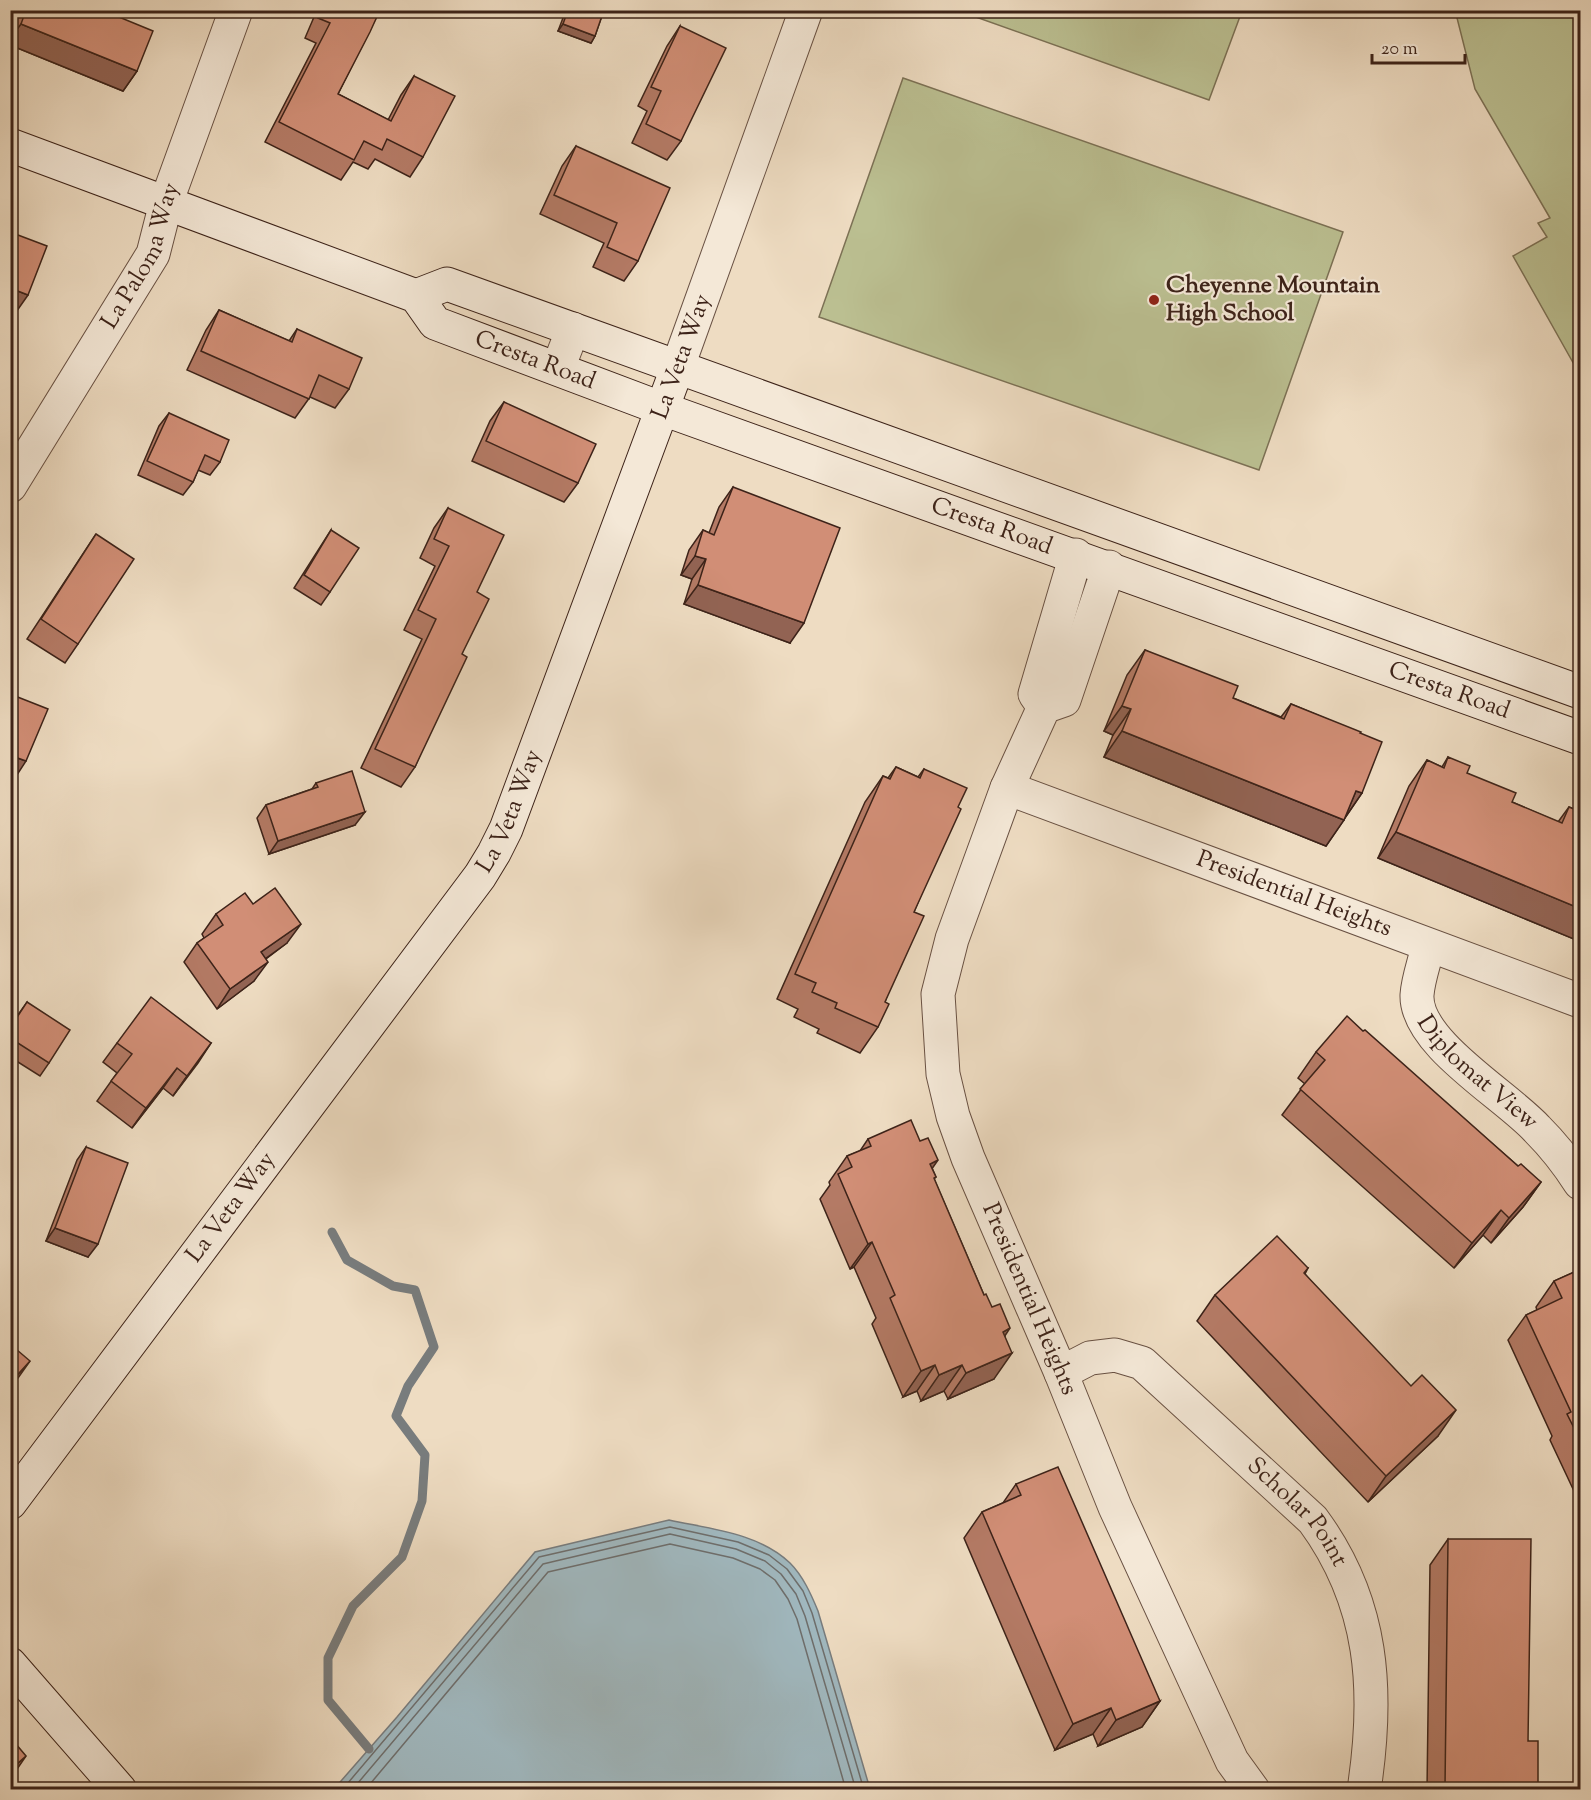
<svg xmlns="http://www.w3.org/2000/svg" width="1591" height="1800" font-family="'Sorts Mill Goudy',serif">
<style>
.green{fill:#bbbf91;stroke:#7c7155;stroke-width:1.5}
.water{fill:#a0b8bf;stroke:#787c7d;stroke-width:1.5}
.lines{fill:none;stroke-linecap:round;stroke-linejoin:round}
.shore{stroke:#6e6e6c;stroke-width:1.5}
.stream{stroke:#787c7d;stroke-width:9}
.street-casing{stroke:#695143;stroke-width:35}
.secondary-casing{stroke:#3d2319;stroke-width:35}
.street{stroke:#f4e8d7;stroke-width:33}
.secondary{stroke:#f4e8d7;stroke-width:33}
.wall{fill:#b47a65;stroke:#3d2319;stroke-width:1.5}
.shaded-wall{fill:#926353;stroke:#3d2319;stroke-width:1.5}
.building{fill:#d18e76;stroke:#3d2319;stroke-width:1.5}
.poi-dot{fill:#8f2418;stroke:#f4e8d7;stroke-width:2}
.labels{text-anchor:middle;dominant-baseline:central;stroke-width:4.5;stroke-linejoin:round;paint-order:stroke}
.street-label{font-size:24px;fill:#3d2319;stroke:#f4e8d7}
.poi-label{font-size:24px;font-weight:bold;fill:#3d2319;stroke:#f4e8d7;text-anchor:start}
</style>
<rect width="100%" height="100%" fill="#eedcc2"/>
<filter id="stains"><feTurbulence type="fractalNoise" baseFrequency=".00333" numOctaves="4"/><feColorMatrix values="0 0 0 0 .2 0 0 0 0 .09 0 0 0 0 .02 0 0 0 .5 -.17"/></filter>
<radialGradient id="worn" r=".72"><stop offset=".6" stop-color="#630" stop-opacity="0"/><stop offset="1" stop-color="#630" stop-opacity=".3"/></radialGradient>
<g class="green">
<path d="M959,11H1242L1209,100Z"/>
<path d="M1457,11H1580V375L1513,256L1547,237L1538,223L1550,218L1475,89L1457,18Z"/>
<path d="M903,78L1343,232L1259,470L819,317Z"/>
</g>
<path class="water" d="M669,1520C710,1529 759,1533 790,1563C803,1576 811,1594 818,1611L870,1789H334L397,1717L535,1552Z"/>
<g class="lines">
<g class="shore">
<path d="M342,1790L539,1557L670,1527L738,1542L769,1555L787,1569L803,1591L812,1613L864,1790"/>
<path d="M352,1790L543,1564L670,1534L736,1549L765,1561L781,1574L796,1594L805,1616L856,1790"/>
<path d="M365,1790L548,1572L670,1544L733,1558L760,1569L775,1580L788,1599L797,1619L846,1790"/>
</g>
<path class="stream" d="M332,1232L347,1260L393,1286L415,1290L434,1347L408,1386L396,1416L425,1455L422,1501L402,1557L353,1606L328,1658V1700L369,1749"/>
<g class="street-casing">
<g id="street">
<path d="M678,366L806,10"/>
<path d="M558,368L573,329"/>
<path id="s1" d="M10,486L153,254L166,203L236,10"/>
<path id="s2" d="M1109,567L1064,700L1044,707L1007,788L952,939L938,994L943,1074L953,1116L968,1158L1061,1373L1115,1507L1232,1761L1253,1790"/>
<path d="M1044,707L1035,694L1076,555"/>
<path id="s3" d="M1007,788L1580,1001"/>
<path id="s4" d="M1428,946C1425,961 1418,979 1417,995C1415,1043 1506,1095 1537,1129C1553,1145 1568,1164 1580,1183"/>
<path id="s5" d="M1061,1373L1090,1358L1115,1355L1142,1363L1313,1520C1374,1603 1379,1691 1364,1790"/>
</g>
</g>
<g class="secondary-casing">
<g id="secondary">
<path id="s6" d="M10,145L416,296L435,323L663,409L1580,738"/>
<path d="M416,296L447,284L1580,692"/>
<path id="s7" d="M10,1503L480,876L494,853L506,829L678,366"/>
<path d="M10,1664L120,1790"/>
</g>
</g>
<use href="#street" class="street"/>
<use href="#secondary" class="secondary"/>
</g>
<g class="wall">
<path d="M20,10H102L137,71L123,91L10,45V35Z"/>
<path d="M317,10H380L338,94L388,120L401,95L414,76L423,157L410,177L375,159L368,169L353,162L341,180L265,142L316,43L305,38Z"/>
<path d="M566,10H604L595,36L591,43L558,31Z"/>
<path d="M680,26L681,141L667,160L632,143L647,111L638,106L667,46Z"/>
<path d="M576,146L638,261L624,281L593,267L604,243L540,214L562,166Z"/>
<path d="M219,310L289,341L297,329L349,389L335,408L310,397L295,418L187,370L206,330Z"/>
<path d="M504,402L578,483L564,502L472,461L490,421Z"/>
<path d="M169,413L220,462L210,475L198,470L193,482L183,495L138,475L159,426Z"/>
<path d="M733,487L790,643L684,604L692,579L681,575L689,550L703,530L709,533L719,507Z"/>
<path d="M448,508L477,592L462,654L415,767L401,787L361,768L422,639L404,630L435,566L420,558L434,528Z"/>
<path d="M331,530L330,592L321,605L294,588Z"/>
<path d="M96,534L78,644L65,663L27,639Z"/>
<path d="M1145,650L1233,698L1281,717L1291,704L1360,733L1362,793L1326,846L1104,757L1113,735L1104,731L1127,675Z"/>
<path d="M1448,757L1467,773L1512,802L1558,822L1569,807L1581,812V942L1378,858L1409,786L1427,760L1442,767Z"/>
<path d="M896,767L918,777L924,769L958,807L914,912L885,1002L878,1027L860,1053L817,1033L819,1029L794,1017L798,1009L777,999L865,802L883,776L888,778Z"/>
<path d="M316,783L355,825L269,854L257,818L266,805L312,789Z"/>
<path d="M253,904L287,943L266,959L254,981L217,1009L184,962L197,943L204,938L202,934L216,914Z"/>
<path d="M27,1002L49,1063L40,1076L10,1057V1026Z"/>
<path d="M1363,1031L1518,1166L1541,1182L1523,1207L1491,1243L1483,1235L1454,1268L1282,1115L1305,1084L1298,1078L1316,1052Z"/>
<path d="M117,1043H211L173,1096L163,1088L132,1128L97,1101L117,1073L103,1062Z"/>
<path d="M868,1139L932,1168L936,1177L934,1179L984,1295L1005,1336L994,1379L948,1399L944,1391L921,1401L917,1391L903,1397L872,1324L876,1318L854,1267L850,1269L820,1199L830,1185L829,1182L847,1156L860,1151Z"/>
<path d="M86,1147L88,1257L46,1241L77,1160Z"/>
<path d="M1308,1268L1305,1274L1438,1436L1368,1502L1197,1321L1215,1295Z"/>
<path d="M1581,1269V1506L1550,1440L1552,1436L1508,1340L1526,1315L1537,1310L1536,1307L1554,1281Z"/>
<path d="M1016,1484L1160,1701L1142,1727L1098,1746L1093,1734L1055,1750L964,1538L982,1512L1003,1503Z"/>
<path d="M1448,1539L1528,1741L1537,1790H1427L1430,1565Z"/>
</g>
<g class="shaded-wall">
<path d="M685,10H702L698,16Z"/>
<path d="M21,24L137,71L123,91L10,45V39Z"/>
<path d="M563,24L595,36L591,43L558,31Z"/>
<path d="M10,288L28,295L14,315L10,313Z"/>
<path d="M695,556L706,559L692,579L681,575Z"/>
<path d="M698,585L804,623L790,643L684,604Z"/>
<path d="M1122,706L1131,709L1113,735L1104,731Z"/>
<path d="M1122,731L1344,820L1326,846L1104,757Z"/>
<path d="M12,756L26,761L15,778L10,777V758Z"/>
<path d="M1356,791L1362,793L1344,819Z"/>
<path d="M365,812L355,825L269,854L278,841Z"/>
<path d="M1396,832L1581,909V942L1378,858Z"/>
<path d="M301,924L287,943L247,972L261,952Z"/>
<path d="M268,962L254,981L217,1009L230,989Z"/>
<path d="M211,1043L198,1063L173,1096L187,1076Z"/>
<path d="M177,1068L163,1088L132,1128L146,1108Z"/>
<path d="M938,1160L920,1186L930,1164Z"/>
<path d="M1541,1182L1523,1207L1491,1243L1509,1218Z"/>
<path d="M1501,1210L1483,1235L1454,1268L1472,1243Z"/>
<path d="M55,1228L98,1244L88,1257L46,1241Z"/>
<path d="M872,1242L854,1267L850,1269L868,1244Z"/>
<path d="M1010,1328L993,1354L1003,1332Z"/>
<path d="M1012,1353L994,1379L948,1399L966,1373Z"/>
<path d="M30,1361L18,1378L10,1386V1383Z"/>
<path d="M935,1365L917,1391L903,1397L921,1371Z"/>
<path d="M962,1365L944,1391L921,1401L939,1375Z"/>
<path d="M1456,1410L1438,1436L1368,1502L1386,1476Z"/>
<path d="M1160,1701L1142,1727L1098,1746L1116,1720Z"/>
<path d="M1111,1708L1093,1734L1055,1750L1073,1724Z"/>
<path d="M26,1756L13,1775L10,1777V1770Z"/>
<path d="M1445,1787L1538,1789L1537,1790H1443Z"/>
</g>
<g class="building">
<path d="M26,10H102L153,31L137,71L21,24Z"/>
<path d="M322,10H380L370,32L338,94L391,121L414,76L455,96L423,157L387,139L382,150L364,141L354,160L279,122L330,23L318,18Z"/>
<path d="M568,10H604L595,36L563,24Z"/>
<path d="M680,26L726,48L681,141L646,124L661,91L651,87Z"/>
<path d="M576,146L670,188L638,261L607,247L617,223L554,195Z"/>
<path d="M10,232L47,246L28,295L10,288Z"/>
<path d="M219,310L292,342L297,329L362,358L349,389L319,375L309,399L201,351Z"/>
<path d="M504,402L596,444L578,483L486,441Z"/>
<path d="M169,413L229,440L220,462L205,455L193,482L147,461Z"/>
<path d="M733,487L840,528L804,623L698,585L706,559L695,556L703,530L714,535Z"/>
<path d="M448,508L504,535L477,592L489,599L462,654L467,657L415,767L375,749L436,619L418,610L449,546L434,539Z"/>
<path d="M331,530L359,548L330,592L304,575Z"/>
<path d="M96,534L134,559L78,644L41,619Z"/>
<path d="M1145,650L1238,686L1233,698L1284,719L1291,704L1361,732L1360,733L1382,742L1362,793L1356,791L1344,820L1122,731L1131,709L1122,706Z"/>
<path d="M10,694L48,709L26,761L12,756L10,760Z"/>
<path d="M1448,757L1470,766L1467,773L1516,793L1512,802L1562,823L1569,807L1581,812V909L1396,832L1427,760L1444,768Z"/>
<path d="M896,767L920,778L924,769L967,788L958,807L961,809L914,912L924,916L885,1002L889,1004L878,1027L835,1008L837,1003L812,992L816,983L795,974L883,776L890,779Z"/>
<path d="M352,771L365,812L278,841L266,805L318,787L316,783Z"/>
<path d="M275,888L301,924L261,952L268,962L230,989L197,943L223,925L216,914L245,893L253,904Z"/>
<path d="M151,997L211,1043L187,1076L177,1068L146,1108L111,1081L132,1054L117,1043Z"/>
<path d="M27,1002L70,1030L49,1063L10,1038V1028Z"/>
<path d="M1347,1016L1363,1031L1365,1030L1518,1166L1521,1164L1541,1182L1509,1218L1501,1210L1472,1243L1300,1089L1325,1060L1316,1052Z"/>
<path d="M911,1120L920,1141L928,1138L938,1160L930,1164L936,1177L934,1178L984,1295L986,1294L992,1307L1000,1304L1010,1328L1003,1332L1012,1353L966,1373L962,1365L939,1375L935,1365L921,1371L890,1298L895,1295L872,1242L868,1244L838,1174L852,1167L847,1156L871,1146L868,1139Z"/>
<path d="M86,1147L128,1163L98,1244L55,1228Z"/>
<path d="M1277,1236L1308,1268L1304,1273L1411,1386L1422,1375L1456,1410L1386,1476L1215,1295Z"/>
<path d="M1581,1269V1442L1567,1414L1571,1412L1526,1315L1562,1298L1554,1281Z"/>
<path d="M10,1344L30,1361L10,1383Z"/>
<path d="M1058,1467L1160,1701L1116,1720L1111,1708L1073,1724L982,1512L1021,1495L1016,1484Z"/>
<path d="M1448,1539H1531L1528,1741H1538V1789L1445,1787Z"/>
<path d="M10,1737L26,1756L10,1770Z"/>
</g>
<circle class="poi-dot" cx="1154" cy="300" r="6"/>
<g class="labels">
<g class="street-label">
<text stroke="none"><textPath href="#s1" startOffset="266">La Paloma Way</textPath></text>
<text transform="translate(682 357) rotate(-70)">La Veta Way</text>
<text stroke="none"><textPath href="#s6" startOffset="573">Cresta Road</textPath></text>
<text stroke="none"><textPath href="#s6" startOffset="1059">Cresta Road</textPath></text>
<text stroke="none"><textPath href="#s6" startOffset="1545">Cresta Road</textPath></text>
<text stroke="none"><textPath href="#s7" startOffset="855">La Veta Way</textPath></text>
<text stroke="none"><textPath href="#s3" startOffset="306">Presidential Heights</textPath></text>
<text stroke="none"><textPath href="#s4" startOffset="152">Diplomat View</textPath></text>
<text stroke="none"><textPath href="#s7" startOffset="369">La Veta Way</textPath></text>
<text stroke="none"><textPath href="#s2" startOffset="790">Presidential Heights</textPath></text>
<text stroke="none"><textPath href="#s5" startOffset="302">Scholar Point</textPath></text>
</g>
<g class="poi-label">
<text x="1166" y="286">Cheyenne Mountain<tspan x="1166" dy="28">High School</tspan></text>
</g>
</g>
<rect width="1591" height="1800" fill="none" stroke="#eedcc2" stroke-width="36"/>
<rect x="12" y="12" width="1567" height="1776" fill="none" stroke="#3d2319" stroke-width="3"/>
<rect x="18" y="18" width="1555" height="1764" fill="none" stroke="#3d2319" stroke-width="1.5"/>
<path d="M1372 54v9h93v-9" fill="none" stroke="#3d2319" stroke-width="3"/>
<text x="1381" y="54" font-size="18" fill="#3d2319" stroke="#f4e8d7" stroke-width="4.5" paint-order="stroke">20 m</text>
<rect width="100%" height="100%" filter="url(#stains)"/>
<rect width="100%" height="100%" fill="url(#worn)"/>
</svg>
